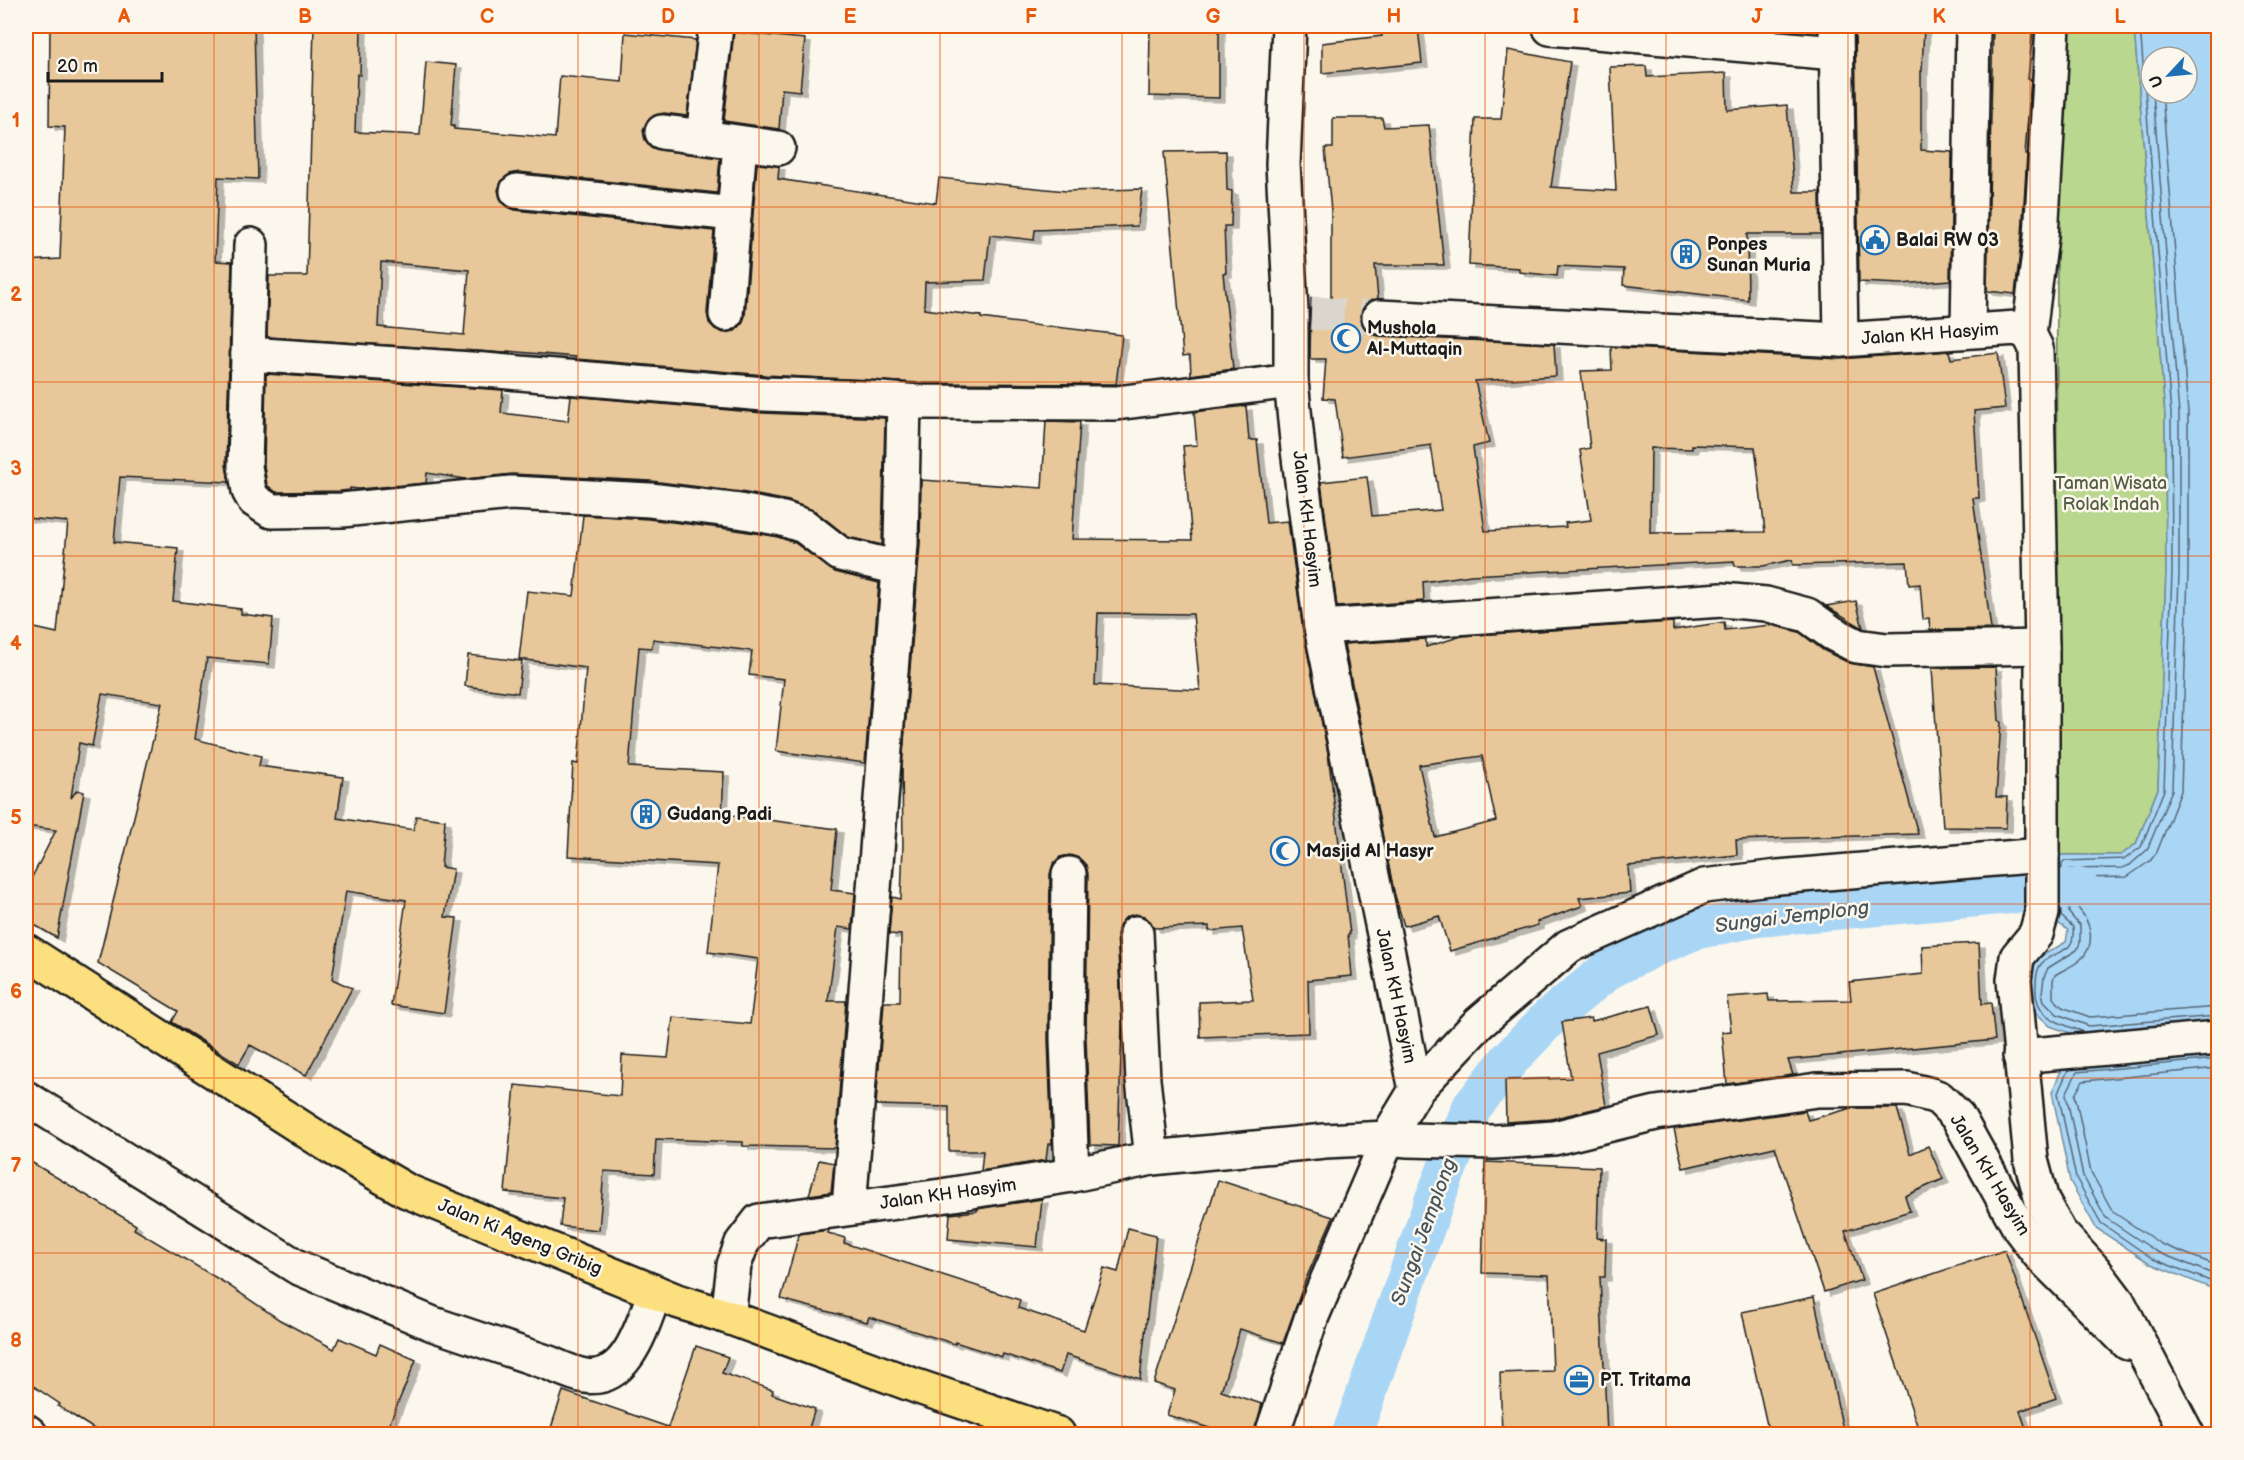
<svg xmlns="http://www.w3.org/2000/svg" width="2244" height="1460" font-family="'Balsamiq Sans',sans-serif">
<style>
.green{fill:#b9d78f;stroke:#6a7a56;stroke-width:1.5}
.water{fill:#aad6f6;stroke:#718c9f;stroke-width:1.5;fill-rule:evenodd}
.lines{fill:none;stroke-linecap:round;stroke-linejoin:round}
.shore{stroke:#556673;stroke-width:1.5}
.canal{stroke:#aad6f6;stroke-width:40}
.building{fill:#e8c89a;stroke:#1c1c1c;stroke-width:1.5;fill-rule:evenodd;filter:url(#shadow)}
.street-tunnel{stroke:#dad6cd;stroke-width:33;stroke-dasharray:33 16;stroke-linecap:butt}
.street-casing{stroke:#1c1c1c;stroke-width:38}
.primary-casing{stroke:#1c1c1c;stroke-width:38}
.street{stroke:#fbf7ec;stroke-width:33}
.primary{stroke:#fce080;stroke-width:33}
.grid{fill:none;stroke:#e8590c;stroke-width:1.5;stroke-opacity:0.55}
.labels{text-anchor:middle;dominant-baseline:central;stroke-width:5;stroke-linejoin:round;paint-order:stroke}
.poi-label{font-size:18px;font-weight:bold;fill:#1c1c1c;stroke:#fbf7ec;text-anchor:start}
.street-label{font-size:18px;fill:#1c1c1c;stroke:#fbf7ec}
.park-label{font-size:18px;fill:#535d44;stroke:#fbf7ec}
.water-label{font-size:20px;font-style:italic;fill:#47545d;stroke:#fbf7ec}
.neatline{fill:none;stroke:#e8590c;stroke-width:2}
.grid-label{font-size:20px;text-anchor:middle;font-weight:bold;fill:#e8590c}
</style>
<defs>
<filter id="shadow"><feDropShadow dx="6" dy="4" stdDeviation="0" flood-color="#0004"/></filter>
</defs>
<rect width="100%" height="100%" fill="#fbf7ec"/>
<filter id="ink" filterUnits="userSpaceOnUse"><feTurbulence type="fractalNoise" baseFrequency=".0167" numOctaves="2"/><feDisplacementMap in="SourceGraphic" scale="12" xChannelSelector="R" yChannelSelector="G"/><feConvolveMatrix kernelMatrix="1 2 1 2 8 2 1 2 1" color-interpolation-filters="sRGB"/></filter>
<g filter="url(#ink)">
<path class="green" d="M2062,26H2134L2165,414L2166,572L2158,789L2136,844L2121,855H2056L2057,211Z"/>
<g class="water">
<path d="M2134,26H2218V1029L2087,1039L2050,1026L2032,1009L2029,995L2030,974L2038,958L2066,942L2068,930L2055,921L2056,855H2121L2136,844L2158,789L2166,572L2165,414ZM2151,57H2187V93H2151Z"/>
<path d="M2218,1046V1291L2151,1264L2096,1228L2070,1181L2052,1092L2066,1059Z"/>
</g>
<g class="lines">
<g class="shore">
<path d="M2153,93L2179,414V573L2172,790L2147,850L2130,865L2122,868L2070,869L2069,913L2080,926V943L2077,950L2048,968L2044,977L2042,993L2044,1001L2057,1014L2089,1026L2218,1016"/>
<path d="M2162,93L2188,413V573L2181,791L2157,852L2150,861L2127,877L2078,878V908C2091,922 2097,945 2080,960C2073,966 2063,970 2055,975L2053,980V998L2062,1007L2090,1017L2218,1007"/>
<path d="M2084,1032C2059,1023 2033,1018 2036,985C2036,978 2037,968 2042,963C2056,948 2076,956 2073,927L2061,916L2062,863L2064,861L2125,859L2141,847L2164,790L2172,572L2171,414L2140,26"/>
<path d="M2218,1059L2077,1072L2066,1094L2083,1176L2106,1218L2157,1252L2218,1276"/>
<path d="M2218,1068L2083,1081L2075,1095L2091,1172L2113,1212L2161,1244L2218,1266"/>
<path d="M2068,1070L2058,1093L2076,1178L2101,1223L2153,1259L2218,1284"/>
</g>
<path class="canal" d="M1352,1434L1436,1196L1472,1107L1510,1059L1548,1019L1609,969L1654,947L1694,930L1757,917L2079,888"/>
</g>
<g class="building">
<path d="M50,26H254L258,179L218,177L215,261L232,262L226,465L229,482L120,477L114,542L178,548L173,601L241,609V614L273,618L269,664L207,658L195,739L261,756L259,766L343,777L337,818L414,830L416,816L445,820L441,867L453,869L445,917L457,918L444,1013L391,1005L406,900L346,891L332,979L352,988L306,1075L250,1045L239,1064L172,1022L178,1011L98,963L162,703L102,694L92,746L79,743L71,798L77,790L84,792L57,938L26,920V889L56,830L26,826V626L57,633L68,522L26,518V471L31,409L26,304V261L60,259L65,127L49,126Z"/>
<path d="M314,26H361L360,75L357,74L355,132L420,135L426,62L456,65L451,126H454V129L555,138L560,76L622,82L625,33L696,40L687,116L664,113L655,115L647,121L643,130L645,140L651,147L659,150L720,158L717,193L519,172L510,174L502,180L498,190L500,198L506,206L515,210L714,231L707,313L709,323L715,329L724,333L735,331L742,324L745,316L757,164L779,166L778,179L936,203L939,178L1066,191L1142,189L1137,226L1035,230L1034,240L990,235L985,280L925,282L924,309L981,316V318L1048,327V326L1122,335L1116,384L920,383L765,375L576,359V357L507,351L506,353L267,337L269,276H307ZM381,262L469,270L464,335L378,327Z"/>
<path d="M1150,26L1219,27V98L1149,96Z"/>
<path d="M1881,26H1924L1922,71H1921V150L1952,152L1950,280L1901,284L1859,282L1855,29L1881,27Z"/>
<path d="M1993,26L2033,27L2028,79H2031L2025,154H2027L2022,235L2015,294L1987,291Z"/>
<path d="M1418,28L1422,63L1322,73V43L1382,36L1381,33Z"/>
<path d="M734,32L805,39L800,91L782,89L779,129L724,121Z"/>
<path d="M1508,50L1570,62L1551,187L1616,191L1610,67L1646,66L1647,77L1726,73L1727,110L1787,105L1794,192H1820L1821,234H1747L1748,300L1623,285L1624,269L1558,266L1557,276L1519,272V268L1469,265L1475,119H1501Z"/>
<path d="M1333,118H1382L1384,127L1429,125L1444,265H1375L1378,299L1370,301L1364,306L1360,315L1362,325L1368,332L1378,336L1554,344L1556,376L1475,381L1489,443L1473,447L1485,531L1566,527L1565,523L1591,520L1580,450L1590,448L1581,371L1612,370L1611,347L1840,359L1949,351L1951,359L1998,353L2005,408L1974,411L1979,498H1973L1991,629L1930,630L1929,618L1923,619L1920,584L1909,585L1907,562L1793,565L1792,560L1763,566H1735L1734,561L1471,575L1423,582L1424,601L1337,607L1321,482L1367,477L1372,516L1441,510L1431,445L1343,457L1335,399L1323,398L1326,359H1310L1311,298L1331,299V211L1325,148H1333ZM1692,445L1755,447L1765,532L1650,533L1651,448L1692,449Z"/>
<path d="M1226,151L1227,190L1232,191L1231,226H1224L1226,273H1223L1233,369L1191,375L1190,355L1183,356L1164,152Z"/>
<path d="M266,374L503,390L501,413L568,421L571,396L763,413L885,418L882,545L848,537L815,511L789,501L741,492L651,481L512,474L466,479L427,473L426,483L359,489L350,488V490L341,491L276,492L267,485L264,465Z"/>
<path d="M1246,406L1249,440H1257L1266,523L1288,521L1303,631L1328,753L1350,934H1348L1352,976L1308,980L1309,1033L1200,1037L1199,1002L1253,1000L1242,928L1209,931V926L1154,928L1151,922L1144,916L1135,914L1126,917L1120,924L1117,934L1122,1023L1118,1146L1090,1145L1086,1039L1088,874L1086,865L1079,858L1070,855L1060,857L1053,864L1050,874L1048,1039L1052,1144H1048L1046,1160L981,1171L983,1151H949V1107L876,1105L884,1002H900L901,935L889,934L892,897L901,899L903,844L902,767L920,545L921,480L1042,488L1046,421L1080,422L1072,539L1192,540L1183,446L1197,445L1194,412ZM1098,613L1193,614L1200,690L1095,685Z"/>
<path d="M583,515L648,519L736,530L778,537L795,543L835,572L879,583L865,763L776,751L784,679L749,675L752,651L653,639L652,648L639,647L629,767L724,772L722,814L837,829L831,890L855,893L852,929L838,927L828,1001H846L835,1148L743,1146V1142L656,1139L654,1174L604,1171L599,1230L560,1226L563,1198L505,1192L515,1085L620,1096L622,1055L668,1058L673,1017L750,1024L758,959L708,952L718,865L568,856L573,763L578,764L586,668L519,659L527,591L574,596Z"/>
<path d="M1856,601L1863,628L1826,606Z"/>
<path d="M1673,622V630L1724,622L1725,630L1771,625L1799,632L1823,650L1849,663L1873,667L1918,834L1736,840L1737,855L1628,866L1630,893L1579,898L1582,906L1537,922L1538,925L1450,951L1439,916L1404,926L1394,892L1344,644L1426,639V647L1462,636ZM1482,756L1496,821L1435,837L1419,765Z"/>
<path d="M468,655L522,661L518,693L465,686Z"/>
<path d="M1996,667L1999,721L2001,722L1996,797H2007L2006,828L1943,827L1932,668Z"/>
<path d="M1979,943L1982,1004L1991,1003L1995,1040L1788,1060L1793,1075L1727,1084L1722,1032L1731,1031L1727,997L1768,994L1769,1001L1851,1000L1849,982L1923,974L1922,946Z"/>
<path d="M1651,1006L1659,1035L1597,1052L1606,1106L1551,1119L1506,1122L1505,1080L1571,1078L1562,1022L1591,1018L1592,1021Z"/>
<path d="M1852,1108H1897L1910,1154L1928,1146L1943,1179L1905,1196L1910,1211L1845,1231L1862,1280L1824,1292L1775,1147L1683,1168L1674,1129L1805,1111L1808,1120Z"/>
<path d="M26,1159L136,1225L134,1229L225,1283L280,1320L334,1349L339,1338L376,1354L380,1344L416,1360L385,1434H102L58,1406L60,1404L26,1381Z"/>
<path d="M819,1160L834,1163L831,1192L809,1195Z"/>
<path d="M1485,1162L1599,1167L1597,1238L1606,1239L1605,1277H1600L1607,1434H1502L1500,1373L1553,1371L1549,1275L1482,1273Z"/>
<path d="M1218,1180L1333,1217L1305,1281L1283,1343L1240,1329L1221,1391L1262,1404L1254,1434H1212L1213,1429L1167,1415L1175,1390L1154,1383Z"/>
<path d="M1042,1199L1037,1247L948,1239L950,1214L977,1211V1209Z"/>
<path d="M1128,1228L1156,1235L1140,1379L1066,1355L1060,1373L1003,1354L1002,1357L955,1342V1344L869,1317L867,1322L781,1299L799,1234L829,1230L828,1233L845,1238L844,1243L1020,1300L1018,1308L1084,1330L1104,1268L1118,1272Z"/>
<path d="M2005,1250L2056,1398L2020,1411L2028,1434H1920L1873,1294Z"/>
<path d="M1814,1297L1844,1434H1769L1742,1312Z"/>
<path d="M696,1346L728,1357L722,1373L773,1390L772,1394L815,1409L807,1434H549L563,1391L668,1427Z"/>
</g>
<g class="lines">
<path class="street-tunnel" d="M1311,313L1379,317"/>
<g class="street-casing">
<g id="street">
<path d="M716,26L703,137L778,148"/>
<path d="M1836,26L1841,340"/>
<path d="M1550,28L1836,53"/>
<path d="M662,132L703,137"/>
<path d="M517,191L734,214"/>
<path d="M251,245L245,466L249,491L254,500L271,511L342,510L511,493L650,500L739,511L783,519L804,526L840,554L899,568"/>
<path d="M726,314L740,143"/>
<path d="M1379,317L1841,340L2017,328L2029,334L2036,348L2042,647V913L2036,934L2017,957L2014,980L2031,1160L2042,1201L2059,1232L2094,1270L2118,1302L2187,1434"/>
<path d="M1968,331L1973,26"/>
<path d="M2029,334L2041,237L2053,26"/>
<path d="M248,354L485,370L764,394L867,398L919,402L1116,403L1291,381"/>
<path d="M1321,627L1722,600L1766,604L1807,615L1832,633L1857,646L1887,650L2042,647"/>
<path d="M1069,874L1067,1039L1072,1175"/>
<path d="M1136,933L1143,1080L1152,1158"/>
<path d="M2020,1056L2218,1038"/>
<path d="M1416,1090L1479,1023L1569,946L1704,886L1778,877L2042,855"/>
<path d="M26,1098L297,1267L433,1324L549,1363C561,1368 573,1374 585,1376C628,1383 643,1323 655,1292"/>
<path d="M849,1208L901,544L904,401"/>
<path d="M728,1317L734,1265L742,1243L759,1221L941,1196L1072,1175L1152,1158L1325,1141L1387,1138L1416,1090L1321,627L1298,450L1291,381V311L1283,164L1289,26"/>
<path d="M26,1431L30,1434"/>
<path d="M1272,1434L1312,1316L1379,1160L1387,1138L1408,1140L1494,1142L1554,1138L1656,1113L1817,1090L1907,1089L1931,1095L1939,1098L1958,1117L2020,1229L2039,1254L2128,1343"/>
</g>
</g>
<g class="primary-casing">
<path id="primary" d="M26,951L333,1148L407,1191L677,1301L728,1317L916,1386L1058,1434"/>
</g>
<use href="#street" class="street"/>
<use href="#primary" class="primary"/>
</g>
</g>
<path class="grid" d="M214,26V1434M396,26V1434M578,26V1434M759,26V1434M940,26V1434M1122,26V1434M1304,26V1434M1485,26V1434M1666,26V1434M1848,26V1434M2030,26V1434M26,207H2218M26,382H2218M26,556H2218M26,730H2218M26,904H2218M26,1078H2218M26,1253H2218"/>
<defs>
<g id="civic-ring" transform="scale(1.5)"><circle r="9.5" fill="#fbf7ec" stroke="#1f6fb2" stroke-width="1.5"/><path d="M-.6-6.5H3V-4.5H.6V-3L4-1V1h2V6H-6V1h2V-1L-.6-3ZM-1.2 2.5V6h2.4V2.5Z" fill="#1f6fb2"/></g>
<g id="building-ring" transform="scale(1.5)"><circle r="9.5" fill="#fbf7ec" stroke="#1f6fb2" stroke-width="1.5"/><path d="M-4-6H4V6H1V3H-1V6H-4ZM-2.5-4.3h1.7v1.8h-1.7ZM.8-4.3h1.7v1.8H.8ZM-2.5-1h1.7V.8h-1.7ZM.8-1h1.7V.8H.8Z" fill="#1f6fb2"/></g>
<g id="mosque-ring" transform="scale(1.5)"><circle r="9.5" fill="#fbf7ec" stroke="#1f6fb2" stroke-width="1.5"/><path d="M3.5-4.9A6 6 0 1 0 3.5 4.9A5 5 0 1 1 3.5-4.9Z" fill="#1f6fb2"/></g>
<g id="office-ring" transform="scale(1.5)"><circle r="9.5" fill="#fbf7ec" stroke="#1f6fb2" stroke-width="1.5"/><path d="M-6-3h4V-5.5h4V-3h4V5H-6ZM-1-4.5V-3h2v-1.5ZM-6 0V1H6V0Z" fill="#1f6fb2"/></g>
</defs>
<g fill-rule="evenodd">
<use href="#civic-ring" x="1875" y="240"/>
<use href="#building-ring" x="1686" y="254"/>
<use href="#mosque-ring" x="1346" y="338"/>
<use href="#building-ring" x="646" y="814"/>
<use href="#mosque-ring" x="1285" y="851"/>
<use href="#office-ring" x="1579" y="1380"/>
</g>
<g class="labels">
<g class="poi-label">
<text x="1896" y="240">Balai RW 03</text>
<text x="1707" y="244">Ponpes<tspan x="1707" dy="21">Sunan Muria</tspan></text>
<text x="1367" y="328">Mushola<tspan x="1367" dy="21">Al-Muttaqin</tspan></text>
<text x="667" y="814">Gudang Padi</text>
<text x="1306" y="851">Masjid Al Hasyr</text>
<text x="1600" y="1380">PT. Tritama</text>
</g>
<g class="street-label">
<text transform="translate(1930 334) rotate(-4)">Jalan KH Hasyim</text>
<text transform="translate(1307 519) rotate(83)">Jalan KH Hasyim</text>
<text transform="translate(1396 996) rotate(78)">Jalan KH Hasyim</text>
<text transform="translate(1990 1175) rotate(59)">Jalan KH Hasyim</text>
<text transform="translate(948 1194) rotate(-8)">Jalan KH Hasyim</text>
<text transform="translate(520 1237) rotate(22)">Jalan Ki Ageng Gribig</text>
</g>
<g class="park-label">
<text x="2111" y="483">Taman Wisata<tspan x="2111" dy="21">Rolak Indah</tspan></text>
</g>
<g class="water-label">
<text transform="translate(1792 917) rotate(-7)">Sungai Jemplong</text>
<text transform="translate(1424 1232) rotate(-70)">Sungai Jemplong</text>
</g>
</g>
<rect width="2244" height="1460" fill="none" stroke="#fbf7ec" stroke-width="66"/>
<g transform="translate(2169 75) rotate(244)"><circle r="28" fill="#fbf7ec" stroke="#a29f99" stroke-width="1.5"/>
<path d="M0-4.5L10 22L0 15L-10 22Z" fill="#1f6fb2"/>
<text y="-9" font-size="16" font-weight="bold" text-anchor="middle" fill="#1c1c1c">U</text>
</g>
<path d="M48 72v9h114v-9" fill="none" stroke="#1c1c1c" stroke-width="3"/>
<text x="57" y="72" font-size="18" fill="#1c1c1c" stroke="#fbf7ec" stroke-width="4.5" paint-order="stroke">20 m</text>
<rect x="33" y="33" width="2178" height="1394" class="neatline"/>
<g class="grid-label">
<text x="124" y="23">A</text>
<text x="305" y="23">B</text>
<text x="487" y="23">C</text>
<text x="668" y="23">D</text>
<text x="850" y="23">E</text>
<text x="1031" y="23">F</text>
<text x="1213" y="23">G</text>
<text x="1394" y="23">H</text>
<text x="1576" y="23">I</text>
<text x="1757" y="23">J</text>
<text x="1939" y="23">K</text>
<text x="2120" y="23">L</text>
<text x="16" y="127">1</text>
<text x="16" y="301">2</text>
<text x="16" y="475">3</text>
<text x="16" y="650">4</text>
<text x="16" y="824">5</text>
<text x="16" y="998">6</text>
<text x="16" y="1172">7</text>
<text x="16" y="1347">8</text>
</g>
</svg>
